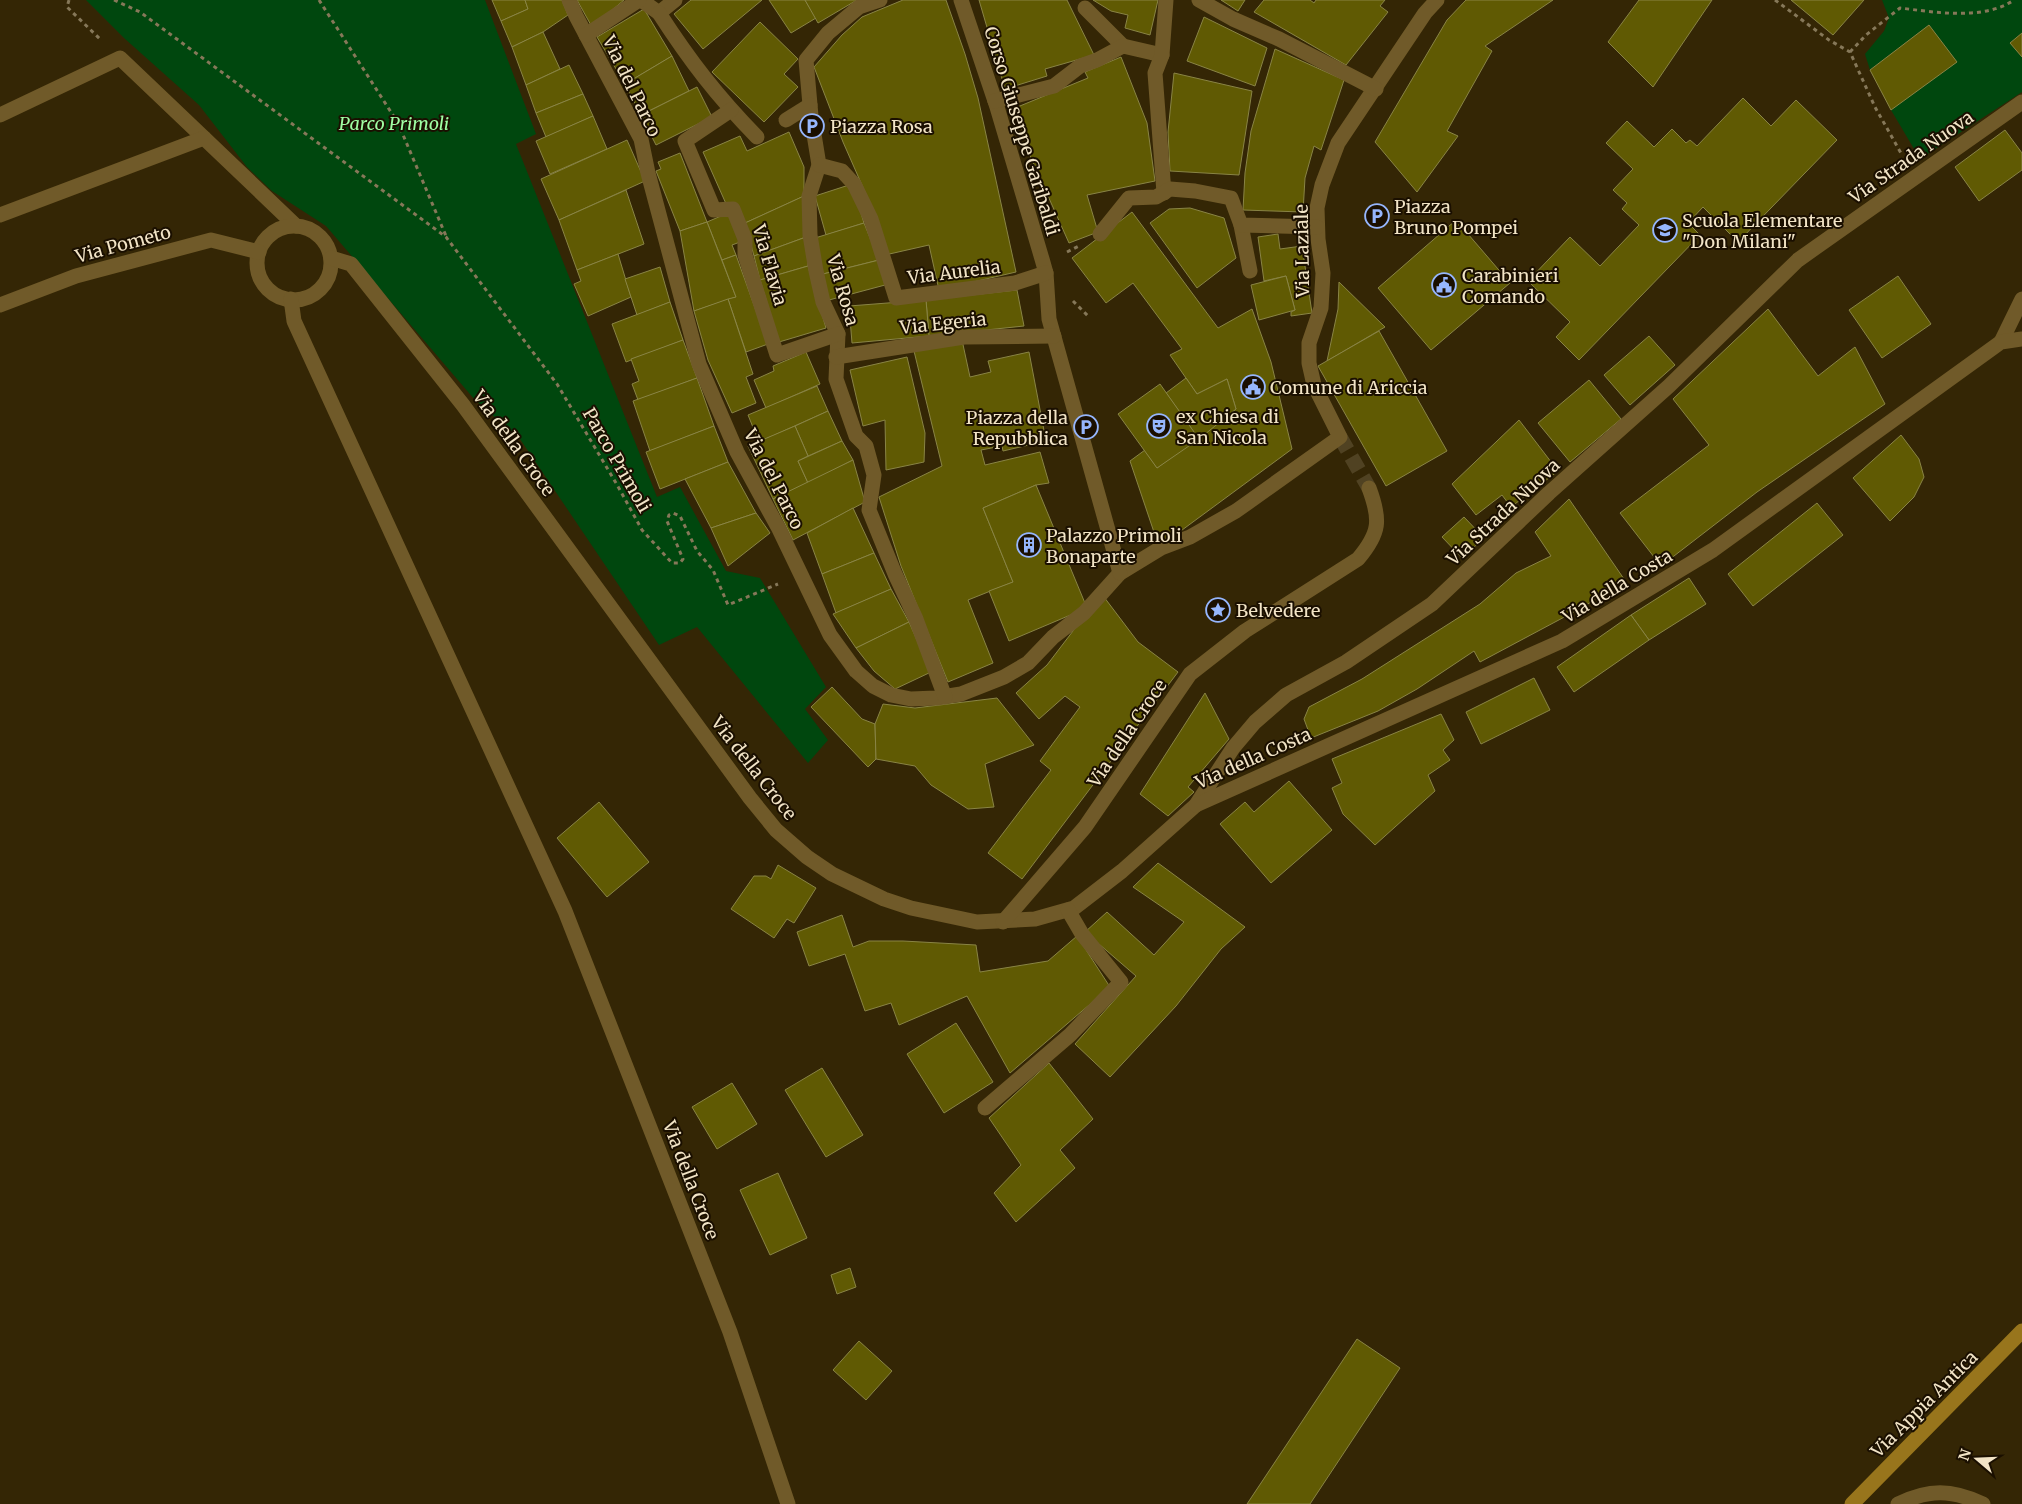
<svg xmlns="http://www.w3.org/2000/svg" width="2022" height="1504" font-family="Merriweather,serif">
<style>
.green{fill:#00470e}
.building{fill:#605a03;stroke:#898445}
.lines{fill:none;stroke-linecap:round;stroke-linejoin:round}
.street-tunnel{stroke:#504222;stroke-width:15;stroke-dasharray:15 8;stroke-linecap:butt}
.path{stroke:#867859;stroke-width:3;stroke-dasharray:4 4;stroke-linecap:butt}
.lane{stroke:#705a29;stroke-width:15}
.street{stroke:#705a29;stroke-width:15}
.secondary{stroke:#98751c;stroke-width:15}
.labels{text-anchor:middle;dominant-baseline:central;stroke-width:4;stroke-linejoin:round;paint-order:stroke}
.street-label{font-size:18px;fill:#f2e4c6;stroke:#1a0f00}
.park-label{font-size:18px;font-style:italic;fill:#9ffea3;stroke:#1a0f00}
.poi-label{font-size:18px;fill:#f2e4c6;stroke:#1a0f00;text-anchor:start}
</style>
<rect width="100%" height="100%" fill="#342605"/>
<g class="green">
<path d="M86,0H485L536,134L516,144L657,497L680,487L726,571L760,578L826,687L805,709L828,740L808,763L697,627L659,645L520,439L475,400L326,226L272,191L247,167L199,105L124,38Z"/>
<path d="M1882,0H2022V33L2010,43L2022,57V92L1920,159L1891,110L1956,62L1929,25L1870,70L1865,54L1884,31L1889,18Z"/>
</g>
<g class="building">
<path d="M492,0H525L528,9L501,21Z"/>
<path d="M525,0H562L568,15L543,32L512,47L501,21L528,9Z"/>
<path d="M577,0H624L592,27Z"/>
<path d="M691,0H762L703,49L674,14Z"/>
<path d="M769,0H805L816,18L791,33Z"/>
<path d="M805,0H857L818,23Z"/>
<path d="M903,0H946L965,54L978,98L1016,272L939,290L929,245L885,255L876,217L843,142L814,67L842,35L862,17Z"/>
<path d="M979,0H1067L1094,55L1045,69L1047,76L1005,89Z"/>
<path d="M1093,0H1158L1150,35L1125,28L1128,15L1111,11Z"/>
<path d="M1221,0H1245L1238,11Z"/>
<path d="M1264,0H1310L1314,3L1316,0H1385L1380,6L1388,12L1346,65L1254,12Z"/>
<path d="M1466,0H1553L1485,46L1492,51L1447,131L1458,136L1417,192L1375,142L1447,20Z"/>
<path d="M1639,0H1712L1653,87L1608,42Z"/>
<path d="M1791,0H1864L1833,35Z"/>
<path d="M644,9L672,56L625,84L597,37Z"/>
<path d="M1204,17L1267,48L1255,86L1187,61Z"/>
<path d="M760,22L798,59L784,74L798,87L764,122L712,72Z"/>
<path d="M1929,25L1957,62L1891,110L1870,70Z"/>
<path d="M543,32L560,69L526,85L512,47Z"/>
<path d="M2022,33V57L2010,43Z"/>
<path d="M1275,49L1344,80L1321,150L1314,146L1305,178L1303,212L1243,210L1245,173L1251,131Z"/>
<path d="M672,56L689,91L641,115L625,84Z"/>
<path d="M1121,57L1147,123L1155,181L1087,195L1098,232L1069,243L1031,158L1015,108L1088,78L1085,72Z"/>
<path d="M569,65L583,94L536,113L526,85Z"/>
<path d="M1174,73L1252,91L1239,175L1170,171L1168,132Z"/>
<path d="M697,87L712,117L656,145L641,115Z"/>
<path d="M583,94L593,116L546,137L536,113Z"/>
<path d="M1743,98L1771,126L1796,100L1837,140L1738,242L1703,207L1688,223L1700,235L1579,360L1556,337L1570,322L1528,281L1570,237L1600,266L1639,225L1622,209L1627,203L1613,190L1633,169L1606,143L1627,121L1654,147L1672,129L1686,143L1690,140L1697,146Z"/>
<path d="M593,116L607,149L550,174L536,141Z"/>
<path d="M2005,130L2022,153V170L1979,201L1955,167Z"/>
<path d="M789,132L804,167V196L745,223L727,206L703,152L740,136L747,151Z"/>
<path d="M627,140L645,181L559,220L541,179Z"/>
<path d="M680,153L707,222L680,231L656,171L661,169L658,162Z"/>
<path d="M852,184L864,223L826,235L815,196Z"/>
<path d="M626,190L644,244L577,270L559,220Z"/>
<path d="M804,196L806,237L754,256L745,223Z"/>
<path d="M1190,208L1224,218L1236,258L1197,288L1150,223L1169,209Z"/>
<path d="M1132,212L1218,328L1252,309L1271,362L1292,449L1159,547L1130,461L1145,450L1157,468L1236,409L1227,379L1197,394L1170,355L1182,349L1133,283L1106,303L1072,258Z"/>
<path d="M728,213L740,242L732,245L736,255L722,260L707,222Z"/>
<path d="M1456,220L1510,283L1431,350L1378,288Z"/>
<path d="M707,222L736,297L694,311L680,231Z"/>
<path d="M864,223L879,260L823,274L815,238Z"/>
<path d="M1278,234L1280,249L1302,246L1312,313L1291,316V312L1295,310L1286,276L1264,281L1258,237Z"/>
<path d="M806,237L808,266L760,280L754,256Z"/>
<path d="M618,254L631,297L588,316L574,284L581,281L577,270Z"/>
<path d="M736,255L768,344L746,352L728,299L736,297L722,260Z"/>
<path d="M879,260L885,285L829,300L823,274Z"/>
<path d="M808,266L826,328L779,342L760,280Z"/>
<path d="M660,267L670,302L637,315L625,279Z"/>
<path d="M1286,276L1295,310L1259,320L1251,285Z"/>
<path d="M1898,276L1931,324L1882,358L1849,310Z"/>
<path d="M1339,282L1385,327L1327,361L1338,309Z"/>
<path d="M1017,290L1024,326L929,336L926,300Z"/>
<path d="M728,299L753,374L746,377L756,403L732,413L708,360L694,311Z"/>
<path d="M926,300L929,336L852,343L849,306Z"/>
<path d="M670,302L683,340L626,362L612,324Z"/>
<path d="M1768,309L1818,376L1855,347L1885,404L1757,492L1661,566L1620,513L1709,445L1673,399Z"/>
<path d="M1379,331L1447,451L1386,486L1318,366Z"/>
<path d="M1649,336L1675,365L1630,405L1604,375Z"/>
<path d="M683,340L697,378L638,400L632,384L639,381L631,359Z"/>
<path d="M962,340L970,377L991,372L988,361L1029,352L1046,441L1003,451L1002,446L981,450L985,465L1040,452L1049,483L1036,485L983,508L1013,582L968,600L993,663L948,682L901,566L879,497L942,466L914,351Z"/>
<path d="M806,352L820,384L766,408L754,380L774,371L773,366Z"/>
<path d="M907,357L925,433L924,462L886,470L885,420L863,426L850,370Z"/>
<path d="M697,378L714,426L650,451L633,401Z"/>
<path d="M1186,378L1197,394L1227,379L1236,409L1199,439L1166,393Z"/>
<path d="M1589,380L1621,419L1570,462L1538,423Z"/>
<path d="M1160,384L1199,439L1157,468L1118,414Z"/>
<path d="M817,386L828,411L759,442L748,415Z"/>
<path d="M828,411L842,441L808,456L795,426Z"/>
<path d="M1519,420L1558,471L1511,507L1502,495L1476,515L1452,484Z"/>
<path d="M714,426L728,462L660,489L646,452Z"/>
<path d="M795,426L808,456L798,461L808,483L773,499L748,446Z"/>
<path d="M1901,435L1919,459L1924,477L1914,497L1890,521L1853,478Z"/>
<path d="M842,441L853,460L808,483L798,461Z"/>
<path d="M853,460L865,502L793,540L773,499Z"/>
<path d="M728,462L756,513L711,528L685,479Z"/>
<path d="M1036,485L1087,608L1009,641L989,591L1013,582L983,508Z"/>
<path d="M1569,499L1624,579L1585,606L1480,662L1474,651L1417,689L1378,711L1311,738L1304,719L1309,707L1362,679L1480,604L1516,573L1551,556L1535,532Z"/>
<path d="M1817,503L1843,535L1753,606L1728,574Z"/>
<path d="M853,508L874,553L822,574L807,533Z"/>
<path d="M756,513L770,533L728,566L711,528Z"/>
<path d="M1464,517L1484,538L1462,558L1442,537Z"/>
<path d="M874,553L891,589L836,613L822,574Z"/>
<path d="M1689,578L1706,604L1649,640L1631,615Z"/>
<path d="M891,589L909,622L856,648L833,614Z"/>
<path d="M1104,597L1138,642L1178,672L1022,879L988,853L1051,770L1040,761L1080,707L1065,696L1039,719L1016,693L1047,665L1089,610Z"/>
<path d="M1631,615L1649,640L1574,692L1557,667Z"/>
<path d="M909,622L931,672L895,689L874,671L856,648Z"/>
<path d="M1534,678L1550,710L1481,744L1466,712Z"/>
<path d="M832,687L862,719L875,724L876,759L868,767L811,707Z"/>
<path d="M1205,693L1229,739L1188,787L1194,792L1168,816L1140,794Z"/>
<path d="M997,698L1034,745L985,764L994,807L968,809L931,785L915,766L876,759L875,724L883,704L915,708Z"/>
<path d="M1441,714L1454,740L1443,750L1450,760L1428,775L1435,791L1375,845L1343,814L1332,788L1342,783L1332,759Z"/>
<path d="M1289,781L1332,830L1271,883L1220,824L1245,802L1254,812Z"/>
<path d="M599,802L649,862L607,897L557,838Z"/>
<path d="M1158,863L1245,927L1221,949L1176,1006L1110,1077L1075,1044L1136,976L1085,932L1107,912L1154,955L1184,922L1133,887Z"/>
<path d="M778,865L816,888L794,923L787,919L774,938L731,909L754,876H766L771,879Z"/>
<path d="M842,915L853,947L869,941H903L976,945L980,972L1048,961L1077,936L1110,987L1010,1073L967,996L899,1025L891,1003L865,1011L845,954L809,966L797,932Z"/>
<path d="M956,1023L993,1082L944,1113L907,1054Z"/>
<path d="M1049,1063L1093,1119L1060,1150L1075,1168L1016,1222L994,1193L1021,1165L989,1118Z"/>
<path d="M822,1068L863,1135L826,1157L785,1090Z"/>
<path d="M732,1083L757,1124L717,1149L692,1107Z"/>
<path d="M778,1173L807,1238L770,1255L740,1190Z"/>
<path d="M850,1268L856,1287L837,1294L831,1275Z"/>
<path d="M1357,1339L1400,1368L1310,1504H1247Z"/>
<path d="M859,1341L892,1371L866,1400L833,1370Z"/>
</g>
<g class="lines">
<path class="street-tunnel" d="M1340,437L1369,488"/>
<g class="path">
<path d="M69,0L67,7L101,40"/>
<path d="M114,0L140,12L446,237L557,384L616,483L642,530L672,563H680L683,559L667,521L669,515L673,513L680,516L697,551L713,570L728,605L778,584"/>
<path d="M319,0L398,123L446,236"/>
<path d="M1775,0L1829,40L1850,52L1875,107L1902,155"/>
<path d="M1850,52L1866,35L1900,8C1934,12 1983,21 2014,0"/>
<path d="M1067,252L1079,246"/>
<path d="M1073,301L1089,317"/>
</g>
<g class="lane">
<path d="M0,115L120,58L204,138"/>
<path d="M0,215L204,138L296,226"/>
</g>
<g class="street">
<path d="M569,0L576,16L641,139L648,173L699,364L737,452L779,529L830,635L856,671L873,686L891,695L911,699L936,698L961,694L1004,677L1028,663L1053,637L1084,613L1120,573L1161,548L1190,537L1236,511L1340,437L1314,385L1309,363V343L1321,308L1323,273L1318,239L1317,208L1322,185L1338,143L1425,13L1437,0"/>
<path d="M641,0L659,13L675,0"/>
<path d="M880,0L859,7L828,33L806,60L811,116L819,165L809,196L810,235L816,271L823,302L838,334L836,379L856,436L866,446L874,475L869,510L895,574L916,619L945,697"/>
<path d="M961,0L997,107L1042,259L1046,273L1049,319L1120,573"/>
<path d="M1199,0L1233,19L1279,39L1376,89"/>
<path d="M1085,8L1123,46"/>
<path d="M659,13C690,61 717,96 757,137"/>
<path d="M586,35L639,0"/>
<path d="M995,101L1054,86L1080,66L1097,60L1123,46L1162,55"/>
<path d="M731,110L685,141L714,210L733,209L745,239V255L777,355L838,334"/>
<path d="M786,120L810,105"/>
<path d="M819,165L842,171L854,184L871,219L896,298L1015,283L1046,273"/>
<path d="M1164,193L1155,73L1162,55L1166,0"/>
<path d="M1241,225L1250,271"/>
<circle cx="294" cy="263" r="37"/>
<path d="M1100,234L1129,198L1156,197L1170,189L1195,191L1231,198L1241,225L1317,227"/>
<path d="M331,258L351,264L463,405L750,798L776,830L807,857L832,874L884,899L911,908L977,922L1035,919L1074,908L1122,871L1196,805L1233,748L1255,722L1286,695L1346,662L1432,604L1549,493L1669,386L1798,260L2022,102"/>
<path d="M291,299L294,321L565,911L730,1332L788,1504"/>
<path d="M0,305L76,276L211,240L259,252"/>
<path d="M2001,342L2022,299"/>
<path d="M836,357L964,337L1054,336"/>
<path d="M1196,805L1562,641L1713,550L2001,342L2022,339"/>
<path d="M1003,922L1085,827L1190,674L1245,631L1358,559C1380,533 1381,520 1369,488"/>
<path d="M985,1108L1070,1035L1121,982L1082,934L1068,910"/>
<path d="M1898,1504C1929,1489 1951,1489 1983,1504"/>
</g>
<path class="secondary" d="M1852,1504L2022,1331"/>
</g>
<defs>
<g id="parking-ring" transform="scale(1.25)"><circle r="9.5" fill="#1a0f00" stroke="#96b6fd" stroke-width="1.5"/><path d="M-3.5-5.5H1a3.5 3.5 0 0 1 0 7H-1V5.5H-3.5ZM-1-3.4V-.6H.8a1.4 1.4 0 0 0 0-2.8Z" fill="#96b6fd"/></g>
<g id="school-ring" transform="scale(1.25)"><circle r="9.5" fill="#1a0f00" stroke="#96b6fd" stroke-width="1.5"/><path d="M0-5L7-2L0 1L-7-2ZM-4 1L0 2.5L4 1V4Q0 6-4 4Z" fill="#96b6fd"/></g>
<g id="civic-ring" transform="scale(1.25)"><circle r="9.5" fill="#1a0f00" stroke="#96b6fd" stroke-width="1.5"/><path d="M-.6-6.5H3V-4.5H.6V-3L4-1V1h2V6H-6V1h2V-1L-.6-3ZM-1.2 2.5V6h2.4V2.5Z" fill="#96b6fd"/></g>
<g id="theatre-ring" transform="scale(1.25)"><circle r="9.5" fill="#1a0f00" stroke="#96b6fd" stroke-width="1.5"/><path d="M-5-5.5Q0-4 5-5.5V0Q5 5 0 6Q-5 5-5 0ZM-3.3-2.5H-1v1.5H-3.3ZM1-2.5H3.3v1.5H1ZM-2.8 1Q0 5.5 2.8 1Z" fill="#96b6fd"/></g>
<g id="building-ring" transform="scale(1.25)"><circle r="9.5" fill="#1a0f00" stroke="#96b6fd" stroke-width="1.5"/><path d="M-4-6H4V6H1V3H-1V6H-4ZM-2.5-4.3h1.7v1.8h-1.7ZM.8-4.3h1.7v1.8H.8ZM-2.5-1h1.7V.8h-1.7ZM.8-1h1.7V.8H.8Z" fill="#96b6fd"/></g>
<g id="sight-ring" transform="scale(1.25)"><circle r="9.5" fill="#1a0f00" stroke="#96b6fd" stroke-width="1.5"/><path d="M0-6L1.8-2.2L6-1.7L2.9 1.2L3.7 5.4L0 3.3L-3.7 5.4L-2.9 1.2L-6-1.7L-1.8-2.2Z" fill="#96b6fd"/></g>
</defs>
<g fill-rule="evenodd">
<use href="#parking-ring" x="812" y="126"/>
<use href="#parking-ring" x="1377" y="216"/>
<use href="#school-ring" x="1665" y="230"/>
<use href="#civic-ring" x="1444" y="285"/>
<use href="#civic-ring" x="1253" y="387"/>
<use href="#theatre-ring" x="1159" y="426"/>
<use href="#parking-ring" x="1086" y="427"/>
<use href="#building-ring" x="1029" y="545"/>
<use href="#sight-ring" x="1218" y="610"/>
</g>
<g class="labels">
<g class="street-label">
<text transform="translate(632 86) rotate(64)">Via del Parco</text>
<text transform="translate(1022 131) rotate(73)">Corso Giuseppe Garibaldi</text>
<text transform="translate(1911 157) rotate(-35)">Via Strada Nuova</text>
<text transform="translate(123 244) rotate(-15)">Via Pometo</text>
<text transform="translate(1302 251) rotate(-91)">Via Laziale</text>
<text transform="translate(770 265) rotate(74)">Via Flavia</text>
<text transform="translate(954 272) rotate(-7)">Via Aurelia</text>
<text transform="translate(843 290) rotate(74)">Via Rosa</text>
<text transform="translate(943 323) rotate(-6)">Via Egeria</text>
<text transform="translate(514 443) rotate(54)">Via della Croce</text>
<text transform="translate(617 460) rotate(60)">Parco Primoli</text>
<text transform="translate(774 479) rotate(63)">Via del Parco</text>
<text transform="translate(1503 512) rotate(-43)">Via Strada Nuova</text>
<text transform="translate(1617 586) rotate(-31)">Via della Costa</text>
<text transform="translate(1127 733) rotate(-56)">Via della Croce</text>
<text transform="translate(1253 758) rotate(-24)">Via della Costa</text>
<text transform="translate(754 768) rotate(52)">Via della Croce</text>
<text transform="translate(691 1180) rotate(69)">Via della Croce</text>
<text transform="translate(1924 1404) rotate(-45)">Via Appia Antica</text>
</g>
<g class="park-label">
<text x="394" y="123">Parco Primoli</text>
</g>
<g class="poi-label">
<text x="830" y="126">Piazza Rosa</text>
<text x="1394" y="206">Piazza<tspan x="1394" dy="21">Bruno Pompei</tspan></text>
<text x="1682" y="220">Scuola Elementare<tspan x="1682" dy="21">"Don Milani"</tspan></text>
<text x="1462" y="275">Carabinieri<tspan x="1462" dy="21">Comando</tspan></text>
<text x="1270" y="387">Comune di Ariccia</text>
<text x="1176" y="416">ex Chiesa di<tspan x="1176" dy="21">San Nicola</tspan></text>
<text x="1068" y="417" text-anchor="end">Piazza della<tspan x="1068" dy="21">Repubblica</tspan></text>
<text x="1046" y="535">Palazzo Primoli<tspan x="1046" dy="21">Bonaparte</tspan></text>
<text x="1236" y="610">Belvedere</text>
</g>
</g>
<g transform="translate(1977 1459) rotate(289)" stroke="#1a0f00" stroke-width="4" paint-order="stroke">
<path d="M0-4L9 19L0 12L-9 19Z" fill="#f2e4c6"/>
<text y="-8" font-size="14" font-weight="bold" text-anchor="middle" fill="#f2e4c6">N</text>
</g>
</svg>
